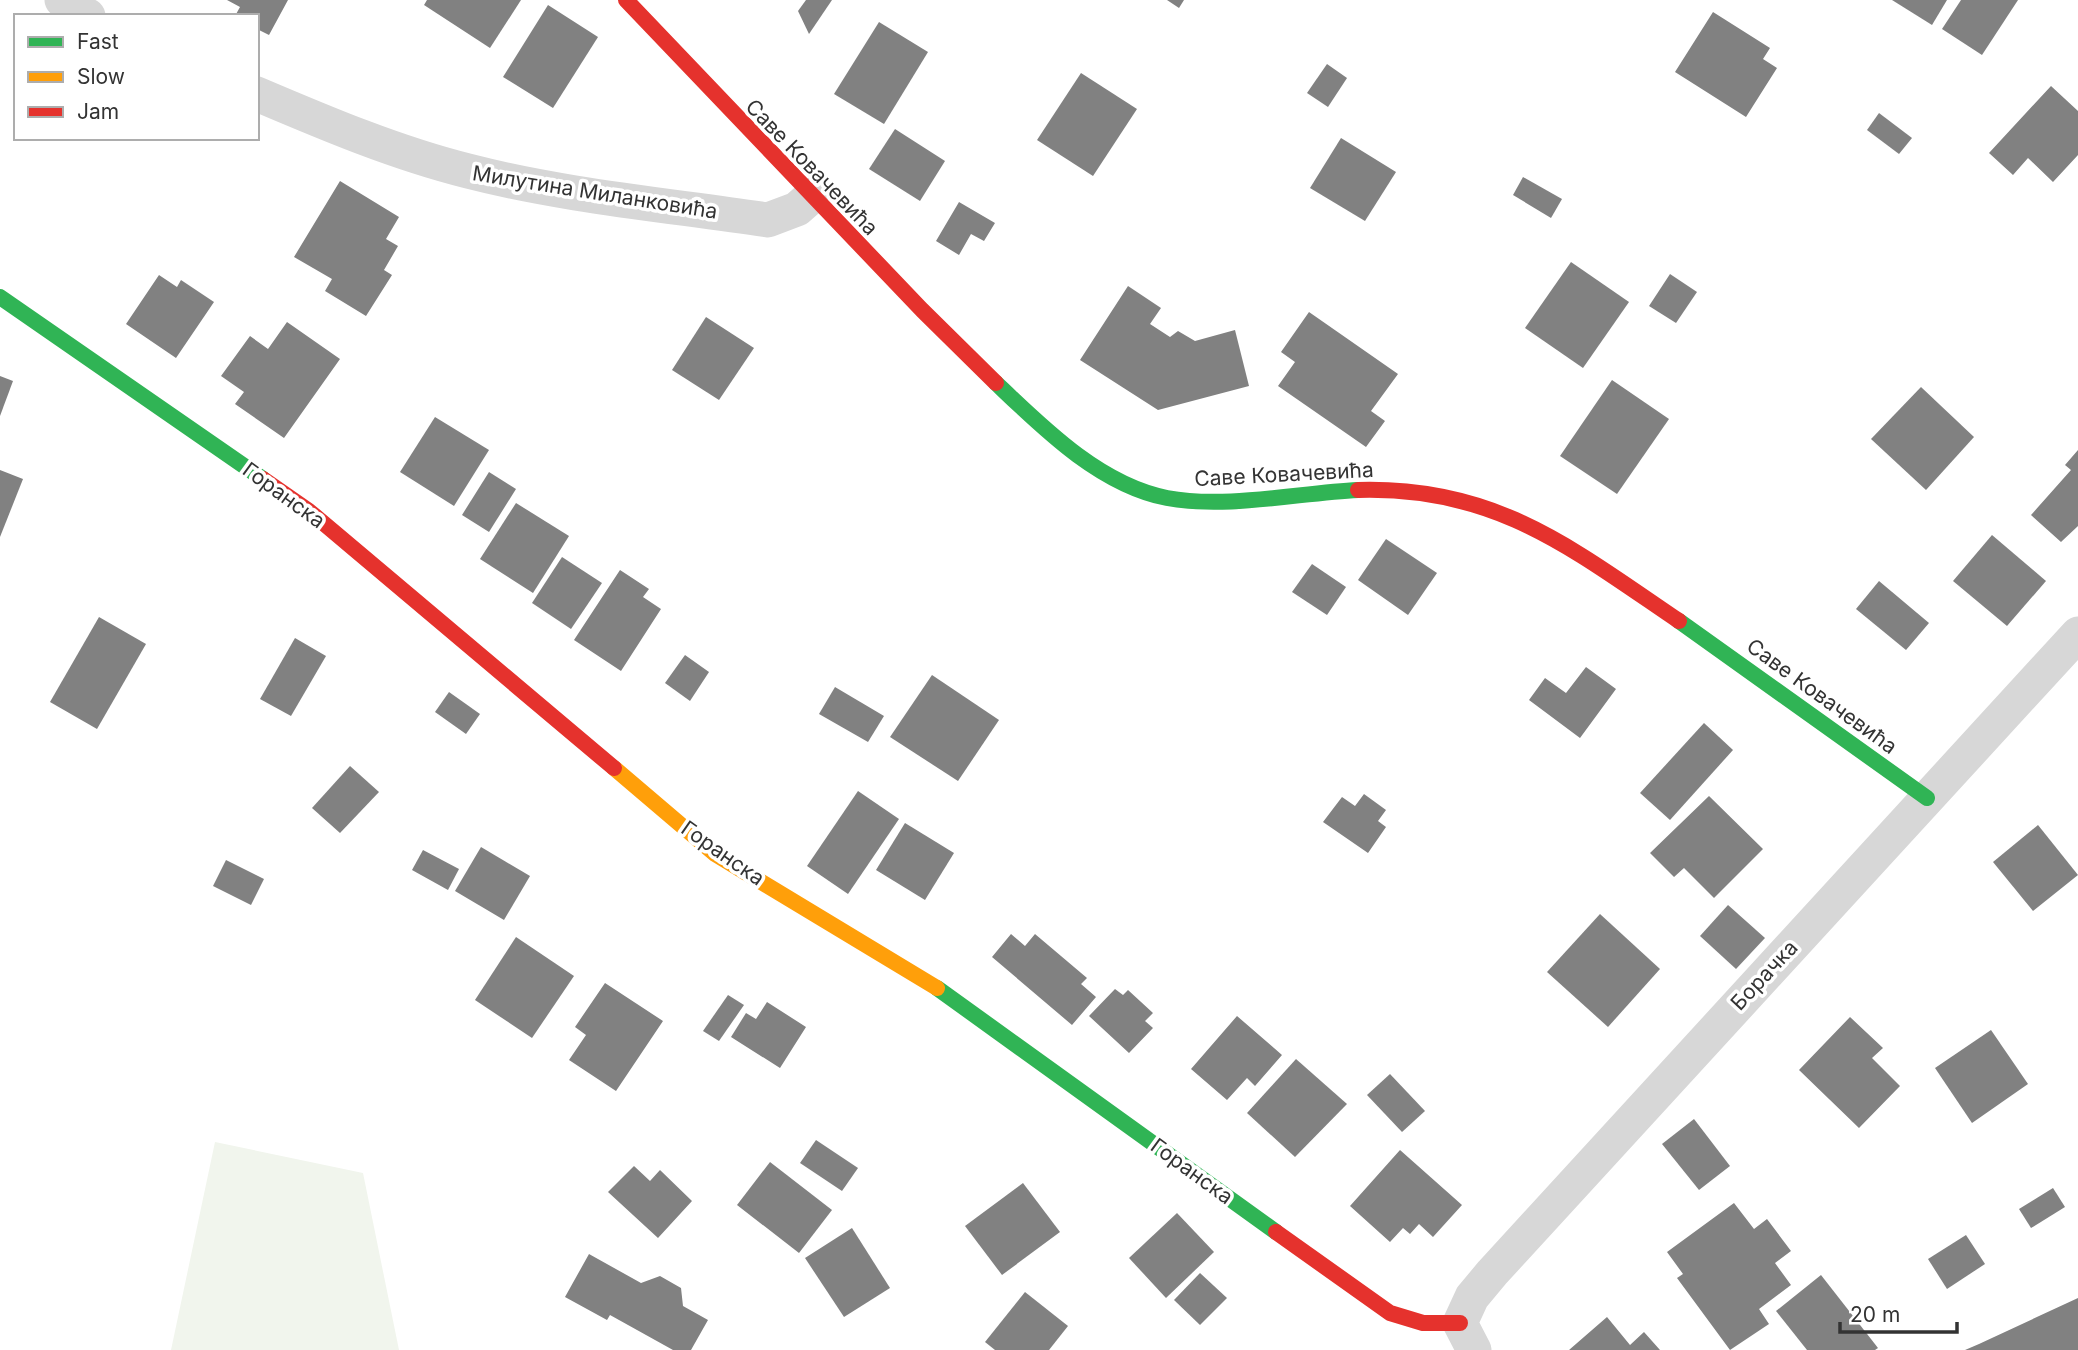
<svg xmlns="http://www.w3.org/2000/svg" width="2078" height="1350" font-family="Inter,sans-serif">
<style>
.green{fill:#f1f5ed}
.building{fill:#818181}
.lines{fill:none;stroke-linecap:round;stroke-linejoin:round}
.street{stroke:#d7d7d7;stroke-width:35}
.fast{stroke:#30b455;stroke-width:16}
.slow{stroke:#ff9f0a;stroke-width:16}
.jam{stroke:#e5322d;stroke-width:16}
.labels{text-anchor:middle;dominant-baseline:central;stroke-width:7;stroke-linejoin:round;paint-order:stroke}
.street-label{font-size:21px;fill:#333;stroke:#fff}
</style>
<rect width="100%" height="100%" fill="#fff"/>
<path class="green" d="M215,1142L363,1173L399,1350H171Z"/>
<g class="building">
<path d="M227,0H288L269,35L257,29V16H235L240,7Z"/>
<path d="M427,0H521L490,48L424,5Z"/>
<path d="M806,0H832L809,34L798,11Z"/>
<path d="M1167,0H1184L1179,8Z"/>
<path d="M1892,0H1947L1932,25Z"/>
<path d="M1961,0H2018L1982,55L1942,29Z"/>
<path d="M548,5L598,37L553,108L503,77Z"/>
<path d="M1713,12L1770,48L1763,59L1777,68L1746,117L1675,72Z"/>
<path d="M879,22L928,52L884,124L834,94Z"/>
<path d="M1327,64L1347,78L1328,107L1307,93Z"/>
<path d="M1081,73L1137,109L1093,176L1037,140Z"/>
<path d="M2051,86L2078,111V155L2053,182L2028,158L2013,175L1989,153Z"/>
<path d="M1879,113L1912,138L1899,154L1867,130Z"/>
<path d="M895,129L945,161L920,201L869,169Z"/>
<path d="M1341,138L1396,172L1365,221L1310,188Z"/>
<path d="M1523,177L1562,199L1551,218L1513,195Z"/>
<path d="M340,181L399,217L386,239L398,246L384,270L392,275L366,316L325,291L332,279L294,257Z"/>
<path d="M959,202L995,223L984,241L971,234L959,255L936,241Z"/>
<path d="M1571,262L1629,302L1583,368L1525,328Z"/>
<path d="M1670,274L1697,292L1676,323L1649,306Z"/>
<path d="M159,275L177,287L181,280L214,302L176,358L126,324Z"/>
<path d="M1128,286L1161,308L1150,324L1170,337L1178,331L1195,341L1235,330L1249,386L1158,410L1080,360Z"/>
<path d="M1309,312L1398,374L1371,411L1385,421L1366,447L1278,386L1295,362L1281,352Z"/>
<path d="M706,317L754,348L719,400L672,370Z"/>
<path d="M287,322L340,359L284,438L235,404L244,392L221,376L250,336L268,349Z"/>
<path d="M0,376L13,381L0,416Z"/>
<path d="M1612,380L1669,419L1617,494L1560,456Z"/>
<path d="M1921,387L1974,437L1926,490L1871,439Z"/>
<path d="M435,417L489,450L454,506L400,472Z"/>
<path d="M2078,450V526L2061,542L2031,515L2071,470L2065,465Z"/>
<path d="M0,470L23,479L0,537Z"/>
<path d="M489,472L516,489L489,532L462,515Z"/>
<path d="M516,503L569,536L533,593L480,559Z"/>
<path d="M1992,535L2046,581L2007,626L1953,581Z"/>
<path d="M1386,539L1437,573L1408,615L1358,580Z"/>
<path d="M562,557L602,583L571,629L532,603Z"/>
<path d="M1312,564L1346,587L1327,615L1292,592Z"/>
<path d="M620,570L649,589L643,597L661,609L621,671L574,640Z"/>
<path d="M1879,581L1929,623L1906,650L1856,609Z"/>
<path d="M99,617L146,644L97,729L50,702Z"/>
<path d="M295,638L326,656L291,716L260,699Z"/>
<path d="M685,655L709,672L690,701L665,683Z"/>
<path d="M1586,667L1616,689L1580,738L1529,700L1545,678L1566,693Z"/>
<path d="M932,675L999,720L958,781L890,737Z"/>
<path d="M835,687L884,716L868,742L819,714Z"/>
<path d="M449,692L480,714L466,734L435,712Z"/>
<path d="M1704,723L1733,750L1670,820L1640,793Z"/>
<path d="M350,766L379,792L340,833L312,808Z"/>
<path d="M858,791L899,819L848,894L807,866Z"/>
<path d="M1364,794L1386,810L1378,821L1386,827L1368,853L1323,822L1342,797L1355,806Z"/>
<path d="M1709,796L1763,849L1714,898L1684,868L1674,877L1650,853Z"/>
<path d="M905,823L954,853L925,900L876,870Z"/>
<path d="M2038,825L2078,875L2033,911L1993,862Z"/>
<path d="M481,847L530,876L504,920L455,891Z"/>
<path d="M423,850L459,869L448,890L412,870Z"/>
<path d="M226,860L264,879L251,905L213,886Z"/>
<path d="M1728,905L1765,938L1736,969L1700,936Z"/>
<path d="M1600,914L1660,969L1608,1027L1547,972Z"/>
<path d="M1011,934L1025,946L1035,934L1087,978L1081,984L1096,997L1072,1025L992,957Z"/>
<path d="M516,937L574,976L532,1038L475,1000Z"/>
<path d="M605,983L663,1021L616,1091L569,1060L586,1035L575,1027Z"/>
<path d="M1115,989L1123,995L1128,990L1153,1013L1145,1021L1153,1028L1129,1053L1089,1016Z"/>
<path d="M728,995L744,1005L719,1041L703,1031Z"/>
<path d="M767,1002L806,1027L780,1068L731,1037L746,1013L756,1019Z"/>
<path d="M1237,1016L1282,1055L1255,1086L1247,1078L1227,1100L1191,1069Z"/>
<path d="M1850,1017L1883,1048L1872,1058L1900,1086L1859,1128L1799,1070Z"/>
<path d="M1991,1030L2028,1084L1972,1123L1935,1068Z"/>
<path d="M1296,1059L1347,1104L1295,1157L1247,1113Z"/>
<path d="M1390,1074L1425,1111L1402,1132L1367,1095Z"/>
<path d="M1694,1119L1730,1166L1699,1190L1662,1144Z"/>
<path d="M816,1140L858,1168L842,1191L800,1163Z"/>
<path d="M1400,1150L1462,1205L1433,1237L1419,1224L1410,1234L1403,1228L1390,1242L1350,1206Z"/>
<path d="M770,1162L832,1210L799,1253L737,1205Z"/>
<path d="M634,1166L650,1181L660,1170L692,1201L658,1238L608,1192Z"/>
<path d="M1023,1183L1060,1232L1002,1275L965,1226Z"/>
<path d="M2053,1188L2065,1207L2031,1228L2019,1209Z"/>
<path d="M1734,1203L1754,1229L1767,1219L1791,1251L1775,1263L1791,1285L1759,1309L1769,1324L1730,1350L1677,1278L1683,1274L1667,1252Z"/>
<path d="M1177,1213L1214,1252L1166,1298L1129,1258Z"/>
<path d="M852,1228L890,1288L844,1317L805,1258Z"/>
<path d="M1966,1235L1985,1264L1947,1289L1928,1259Z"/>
<path d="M589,1254L641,1283L660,1276L681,1288L683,1306L708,1320L691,1350H673L610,1315L607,1320L565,1297Z"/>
<path d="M1200,1273L1227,1298L1200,1325L1174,1300Z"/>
<path d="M1821,1275L1878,1348L1875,1350H1807L1776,1311Z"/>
<path d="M1025,1292L1068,1326L1049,1350H995L985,1342Z"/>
<path d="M2078,1298V1350H1965L1979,1344Z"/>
<path d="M1607,1317L1630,1345L1644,1332L1660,1350H1569Z"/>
</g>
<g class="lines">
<g class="street">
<path d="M62,0L88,16"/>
<path d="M257,94C325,123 396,153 468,171C565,196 668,205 768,220L797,209L813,195"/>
<path d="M1474,1350L1460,1323L1472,1297L1492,1273L2078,634"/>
</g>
<g class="fast">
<path d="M0,297L263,479"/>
<path d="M996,383C1043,428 1100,485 1167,498C1226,509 1298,493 1358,490"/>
<path d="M1679,621L1927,798"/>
<path d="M937,988L1276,1232"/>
</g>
<path class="slow" d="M614,768L715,854L937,988"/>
<g class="jam">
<path d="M626,0L922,310L996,383"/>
<path d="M263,479L309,511L614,768"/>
<path d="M1358,490C1496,486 1571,548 1679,621"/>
<path d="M1276,1232L1390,1313L1423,1323H1460"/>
</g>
</g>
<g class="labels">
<g class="street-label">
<text transform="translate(812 167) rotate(46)">Саве Ковачевића</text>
<text transform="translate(595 192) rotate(9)">Милутина Миланковића</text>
<text transform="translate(1284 474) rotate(-3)">Саве Ковачевића</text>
<text transform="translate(284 495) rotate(36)">Горанска</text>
<text transform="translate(1822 696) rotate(36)">Саве Ковачевића</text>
<text transform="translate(723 853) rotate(35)">Горанска</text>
<text transform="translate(1764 975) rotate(-47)">Борачка</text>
<text transform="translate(1192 1171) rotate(36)">Горанска</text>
</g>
</g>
<rect x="14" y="14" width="245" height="126" fill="#ffffff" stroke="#adadad" stroke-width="2"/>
<rect x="28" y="37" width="35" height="10" fill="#30b455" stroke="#adadad" stroke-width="2"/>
<text x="77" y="49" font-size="21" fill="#333333">Fast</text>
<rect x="28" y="72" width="35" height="10" fill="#ff9f0a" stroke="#adadad" stroke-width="2"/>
<text x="77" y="84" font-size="21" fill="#333333">Slow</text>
<rect x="28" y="107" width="35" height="10" fill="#e5322d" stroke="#adadad" stroke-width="2"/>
<text x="77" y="119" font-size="21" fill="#333333">Jam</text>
<path d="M1840 1322v10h117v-10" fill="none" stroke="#333333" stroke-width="3.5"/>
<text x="1850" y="1322" font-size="21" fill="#333333" stroke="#ffffff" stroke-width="5" paint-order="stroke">20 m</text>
</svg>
